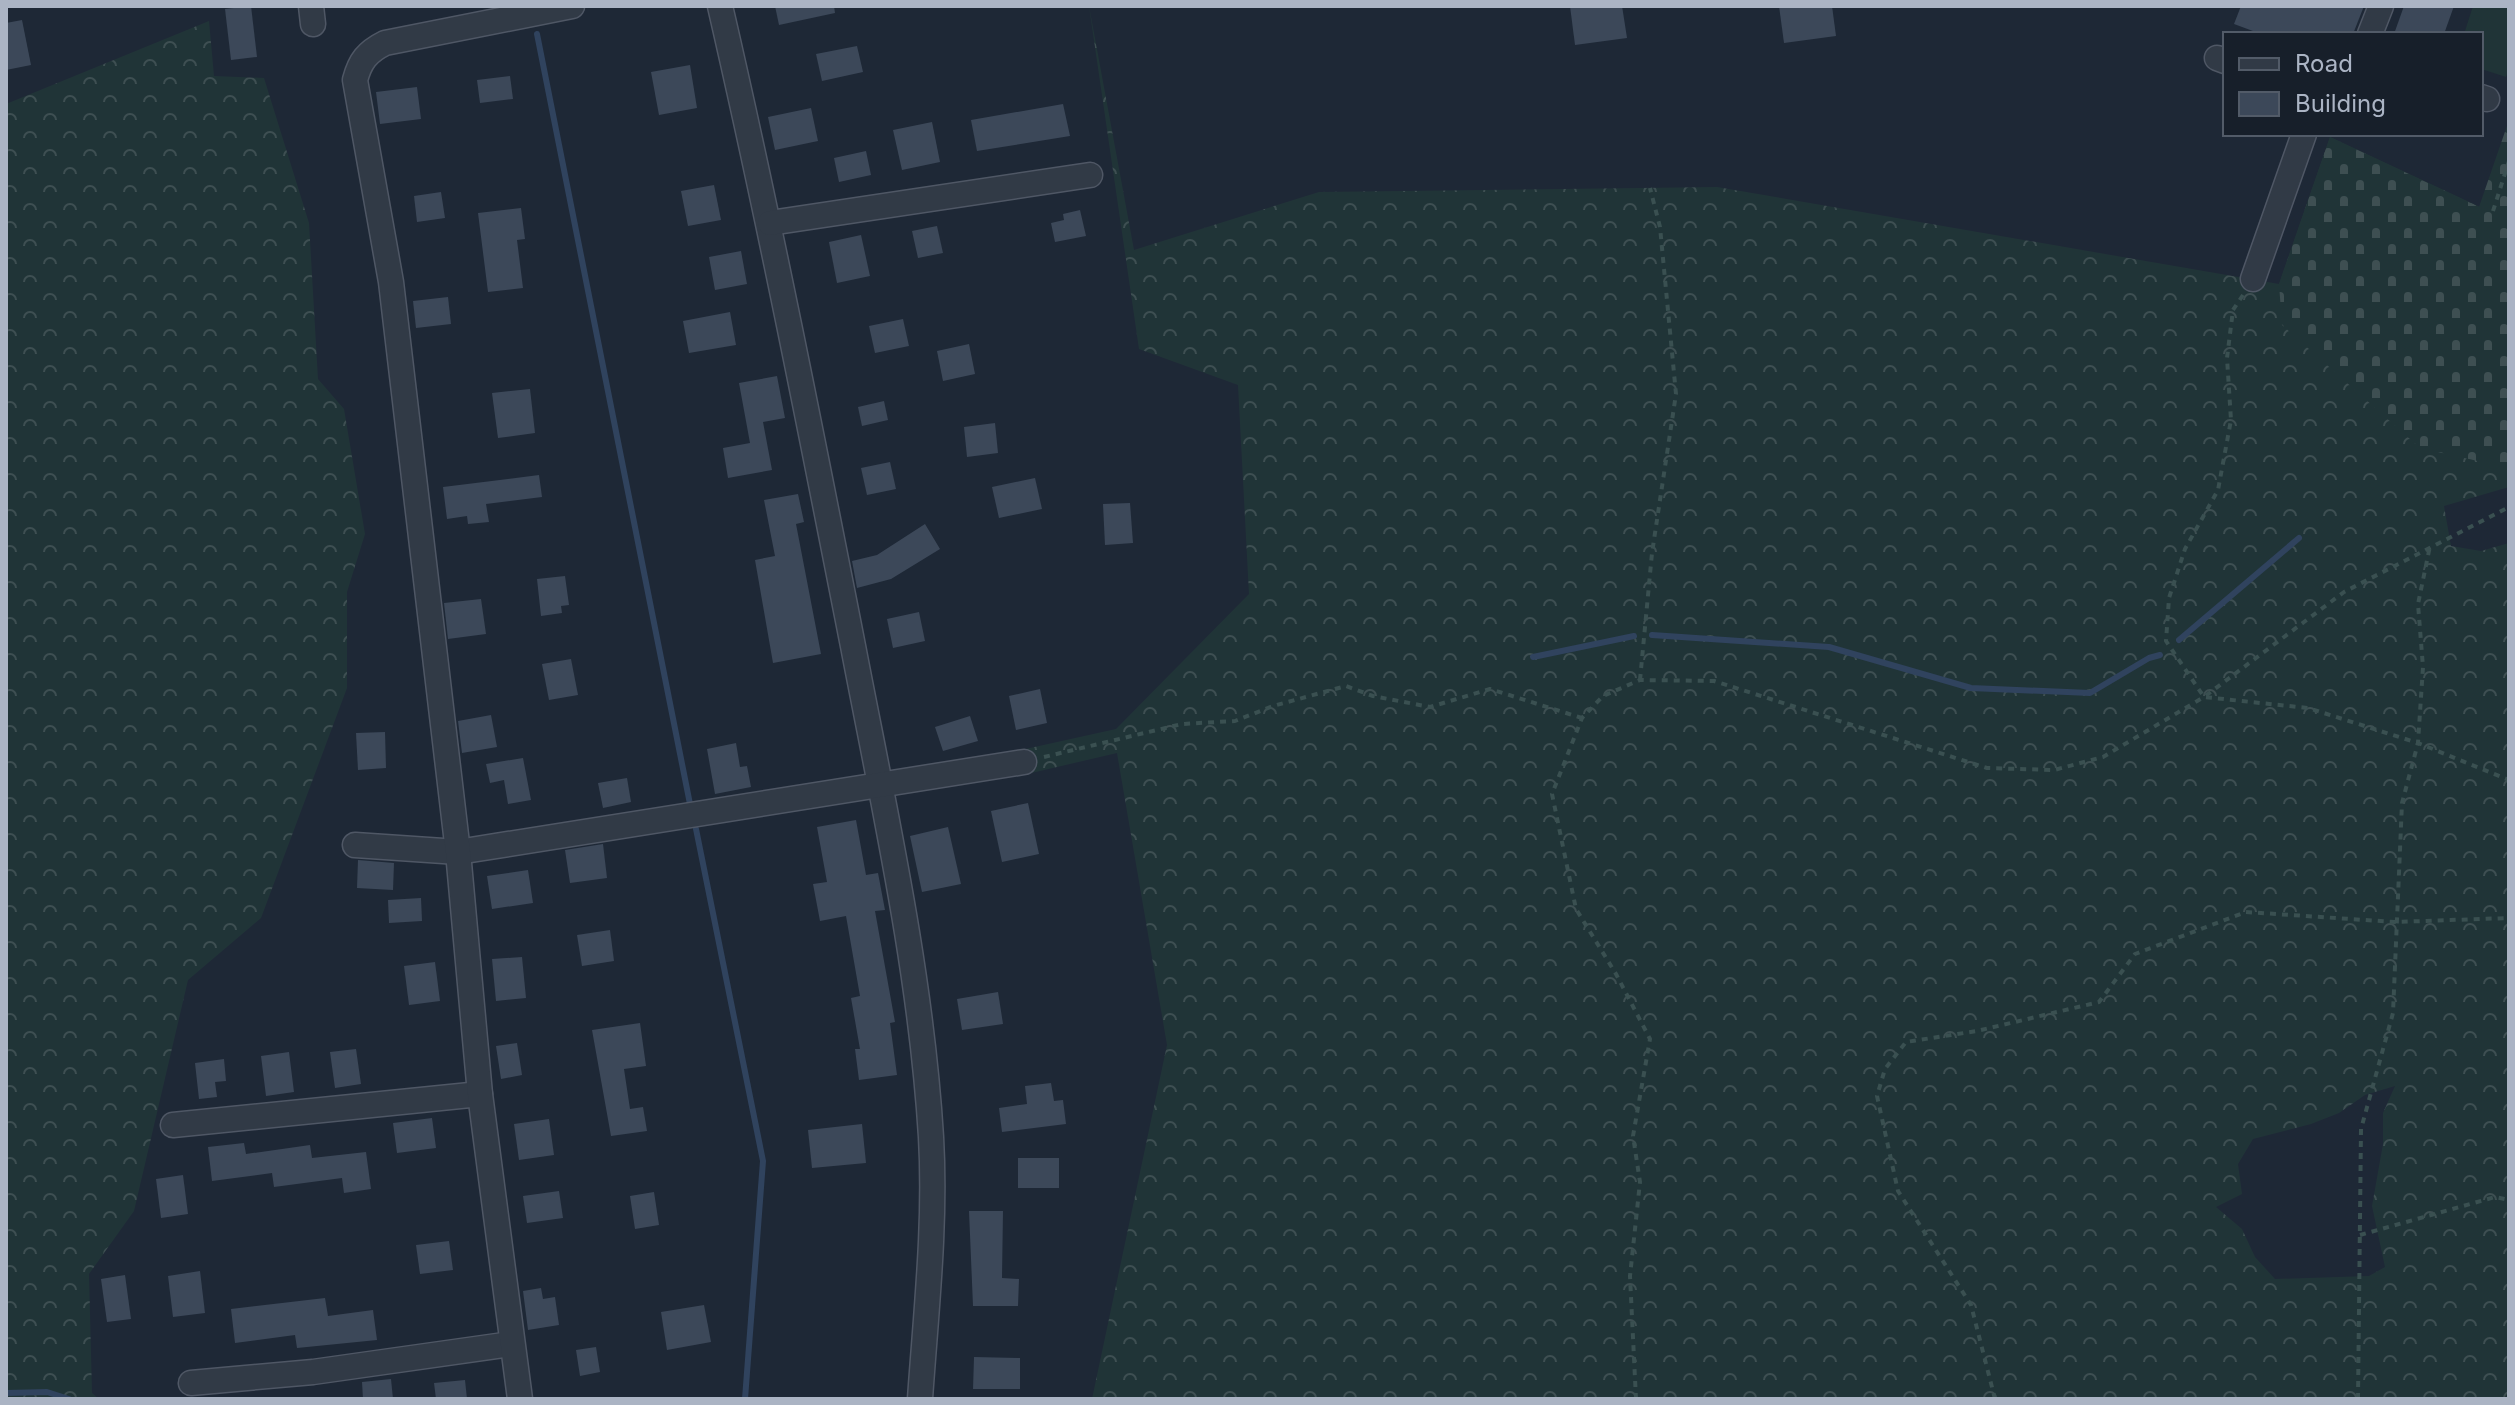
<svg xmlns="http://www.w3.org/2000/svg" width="2515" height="1405" font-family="Inter,sans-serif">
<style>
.forest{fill:url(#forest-crowns);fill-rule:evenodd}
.cemetery{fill:url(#cemetery-stones)}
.pitch{fill:#203437}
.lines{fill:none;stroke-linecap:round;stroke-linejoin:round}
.stream{stroke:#30435e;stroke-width:6}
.building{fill:#3c4859}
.minor-casing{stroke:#4f5765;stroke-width:27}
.path{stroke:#3a5051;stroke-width:4;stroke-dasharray:6 6;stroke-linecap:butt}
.minor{stroke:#313a46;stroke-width:24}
</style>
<defs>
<pattern id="forest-crowns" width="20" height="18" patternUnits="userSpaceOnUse" patternTransform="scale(2)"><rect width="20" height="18" fill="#203437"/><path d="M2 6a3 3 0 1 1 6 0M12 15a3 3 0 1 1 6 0" fill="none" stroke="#3e4f52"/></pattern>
<pattern id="cemetery-stones" width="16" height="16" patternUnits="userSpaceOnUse" patternTransform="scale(2)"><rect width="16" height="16" fill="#203437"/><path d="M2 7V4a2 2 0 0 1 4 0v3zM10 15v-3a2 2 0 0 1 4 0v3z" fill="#3e4f52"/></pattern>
</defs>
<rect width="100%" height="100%" fill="#1e2836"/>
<g class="forest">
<path d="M1089,6L1134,250L1319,192L1717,187L2279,284L2330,137L2480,207L2509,205V487L2444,506L2451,546L2481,551L2509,543V1399H1092L1167,1045L1117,753L1027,774L1021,750L1116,729L1249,594L1238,385L1139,349ZM2395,1086L2383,1113V1144L2372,1206L2385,1267L2369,1276L2275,1279L2255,1257L2242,1229L2216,1207L2242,1194L2238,1164L2253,1139L2311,1124L2339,1113L2365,1095Z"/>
<path d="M209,21L214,76L264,78L309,223L318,379L344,409L365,534L347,592V688L261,918L188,980L134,1211L89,1274L92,1393L99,1399H6V104Z"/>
</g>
<path class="cemetery" d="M2509,120V468L2420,448L2282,325L2279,284L2330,137L2479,207Z"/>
<path class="pitch" d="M2473,6H2509V68L2506,77L2481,69V34H2464Z"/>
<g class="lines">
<g class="stream">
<path d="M537,34L690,804"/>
<path d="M1652,635L1829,647L1971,688L2090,693L2149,658L2160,655"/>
<path d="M2179,640L2299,538"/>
<path d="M1533,657L1634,636"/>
<path d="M696,829L763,1161L745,1399"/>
<path d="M6,1393L47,1392L69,1399"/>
</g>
</g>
<g class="building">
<path d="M251,6L257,57L231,60L225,9Z"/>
<path d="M775,6H834L835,13L779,25Z"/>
<path d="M1570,6H1622L1627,38L1575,45Z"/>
<path d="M1779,6H1832L1836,36L1784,43Z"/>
<path d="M2241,6H2364L2353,34H2261L2234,24Z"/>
<path d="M2404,6H2454L2444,34H2394Z"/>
<path d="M22,20L31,65L6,70V23Z"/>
<path d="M857,46L863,72L822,81L816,54Z"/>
<path d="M690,65L697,108L659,115L651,72Z"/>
<path d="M510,76L513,99L480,103L477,80Z"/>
<path d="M417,87L421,119L380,124L376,92Z"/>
<path d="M1063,104L1070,136L977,151L971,120Z"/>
<path d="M811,108L818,141L775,150L768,117Z"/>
<path d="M932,122L940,162L902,170L893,130Z"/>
<path d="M866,151L871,175L839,182L834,158Z"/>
<path d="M714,185L721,220L688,226L681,191Z"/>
<path d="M441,192L445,218L417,222L414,196Z"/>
<path d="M521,208L525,239L517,240L523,288L488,292L478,213Z"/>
<path d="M1080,210L1086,236L1055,242L1051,223L1064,220L1063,214Z"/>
<path d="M937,226L943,253L918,258L912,231Z"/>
<path d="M861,235L870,276L837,283L829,242Z"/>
<path d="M741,251L747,284L715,290L709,257Z"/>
<path d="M448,297L451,324L416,328L413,301Z"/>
<path d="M730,312L736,345L689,353L683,321Z"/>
<path d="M903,319L909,346L875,353L869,326Z"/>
<path d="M969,344L975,374L943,381L937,351Z"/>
<path d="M777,376L785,418L763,422L772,470L728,478L723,448L750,443L739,383Z"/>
<path d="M530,389L535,433L498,438L492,393Z"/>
<path d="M884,401L888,420L862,426L858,407Z"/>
<path d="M995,423L998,453L967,457L964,427Z"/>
<path d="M890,462L896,489L867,495L861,468Z"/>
<path d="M539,475L542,497L486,504L489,522L468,524L467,516L447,519L443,487Z"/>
<path d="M1035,478L1042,509L999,518L992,487Z"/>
<path d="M798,494L804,522L796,524L821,654L773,663L755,560L775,556L764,500Z"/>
<path d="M1130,503L1133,543L1105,545L1103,504Z"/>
<path d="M925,524L940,549L891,579L857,588L852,561L877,555Z"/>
<path d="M565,576L569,605L561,606L562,613L541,616L537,579Z"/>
<path d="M481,599L486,634L448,639L444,603Z"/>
<path d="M919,612L925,641L893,648L887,619Z"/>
<path d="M571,659L578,695L549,700L542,664Z"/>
<path d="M1040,689L1047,723L1016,730L1009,696Z"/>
<path d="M491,715L497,747L462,753L458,721Z"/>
<path d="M970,716L978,741L943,751L935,727Z"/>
<path d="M385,732L386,768L358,770L356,733Z"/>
<path d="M736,743L740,767L747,766L751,787L715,794L707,749Z"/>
<path d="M523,758L531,800L508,804L504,780L490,783L486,764Z"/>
<path d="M627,778L631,802L603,808L598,783Z"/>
<path d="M1028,803L1039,854L1002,862L991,811Z"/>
<path d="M856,820L866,875L878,873L885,910L875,911L895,1022L890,1023L897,1075L859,1080L855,1049H860L851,998L860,996L846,916L820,921L813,884L827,882L817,827Z"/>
<path d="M948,827L961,884L922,892L910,836Z"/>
<path d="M603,844L607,878L570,883L565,850Z"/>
<path d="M358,860L394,863L393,890L357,888Z"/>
<path d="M528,870L533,903L492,909L487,876Z"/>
<path d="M421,898L422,921L389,923L388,900Z"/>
<path d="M610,930L614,961L582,966L577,935Z"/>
<path d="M522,957L526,998L496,1001L492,959Z"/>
<path d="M435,962L440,1001L409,1005L404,966Z"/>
<path d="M998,992L1003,1024L962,1030L957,999Z"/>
<path d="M640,1023L646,1066L624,1069L630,1109L643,1107L647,1131L611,1136L592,1030Z"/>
<path d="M517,1043L522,1075L501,1079L496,1046Z"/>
<path d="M356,1049L361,1084L335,1088L330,1052Z"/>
<path d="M289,1052L294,1092L266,1096L261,1056Z"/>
<path d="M224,1059L226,1081L215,1082L217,1097L199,1099L195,1063Z"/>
<path d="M1051,1083L1054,1101L1063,1100L1066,1124L1002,1132L999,1108L1027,1104L1025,1086Z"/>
<path d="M432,1118L436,1148L397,1153L393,1123Z"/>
<path d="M549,1119L554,1155L519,1160L514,1124Z"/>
<path d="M862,1124L866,1163L812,1168L808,1130Z"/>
<path d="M244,1143L246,1154L310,1145L312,1158L366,1152L371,1189L344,1193L342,1178L274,1187L272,1173L212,1181L208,1147Z"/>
<rect x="1018" y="1158" width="41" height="30"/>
<path d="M183,1175L188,1214L161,1218L156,1179Z"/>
<path d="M559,1191L563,1218L527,1223L523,1196Z"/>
<path d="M654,1192L659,1225L635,1229L630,1196Z"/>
<path d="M969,1211H1003L1002,1278L1019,1279L1018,1306H973Z"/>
<path d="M449,1241L453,1270L420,1274L416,1245Z"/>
<path d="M200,1271L205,1313L173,1317L168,1276Z"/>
<path d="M125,1275L131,1319L107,1322L101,1279Z"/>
<path d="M541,1288L543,1299L555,1297L559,1325L528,1330L523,1291Z"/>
<path d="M325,1298L328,1316L373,1310L377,1340L297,1348L295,1335L235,1343L231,1309Z"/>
<path d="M704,1305L711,1342L667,1350L661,1312Z"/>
<path d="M596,1347L600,1372L580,1376L576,1350Z"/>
<path d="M974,1357L1020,1358V1389H973Z"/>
<path d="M391,1379L393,1399H363L362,1382Z"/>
<path d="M465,1380L467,1399H436L434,1383Z"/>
</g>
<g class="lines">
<g class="minor-casing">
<g id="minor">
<path d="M311,6L313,24"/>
<path d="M720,6C769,218 811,432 853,646C884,808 921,972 931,1137C936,1224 926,1312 920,1399"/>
<path d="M2370,34L2381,6"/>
<path d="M2217,58L2225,61"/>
<path d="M2481,97L2487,99"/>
<path d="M770,223L1090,175"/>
<path d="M2253,279L2304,134"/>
<path d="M355,845L458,852L1024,762"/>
<path d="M173,1125L480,1094"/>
<path d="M191,1383L313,1372L511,1344"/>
<path d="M520,1399L480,1094L458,852L391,282L355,80C360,61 367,52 385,43L572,6"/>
</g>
</g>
<g class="path">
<path d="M2493,211L2509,161"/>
<path d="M2243,295L2233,310L2227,358L2231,420L2218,490L2185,549L2169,598L2166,641L2204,697L2344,592L2509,507"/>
<path d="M1640,680L1652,553L1676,394L1660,227L1650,188"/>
<path d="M1044,757L1182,724L1235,721L1273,706L1346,686L1373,696L1430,707L1490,689L1582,718"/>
<path d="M2360,1235L2495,1197L2509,1200"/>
<path d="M1636,1399L1630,1276L1640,1182L1633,1136L1650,1039L1616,974L1576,909L1552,794L1582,718L1603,696L1640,680L1714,681L1987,768L2054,770L2103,757L2204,697L2308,708L2418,743L2509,780"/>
<path d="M1995,1399L1971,1305L1898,1191L1877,1096L1885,1069L1906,1042L1977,1031L2099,1002L2135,954L2246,912L2395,922L2509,918"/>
<path d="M2358,1399L2361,1129L2393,1013L2402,803L2418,743L2423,667L2418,604L2430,546"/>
</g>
<use href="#minor" class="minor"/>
</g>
<rect width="2515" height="1405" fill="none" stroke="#abb4c4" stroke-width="16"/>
<rect x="2223" y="32" width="260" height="104" fill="#171f2a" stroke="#525b68" stroke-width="2"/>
<rect x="2239" y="58" width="40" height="12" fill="#313a46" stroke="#525b68" stroke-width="2"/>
<text x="2295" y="72" font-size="24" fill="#abb4c4">Road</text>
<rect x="2239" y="92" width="40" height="24" fill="#3c4859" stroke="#525b68" stroke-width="2"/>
<text x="2295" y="112" font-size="24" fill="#abb4c4">Building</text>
</svg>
